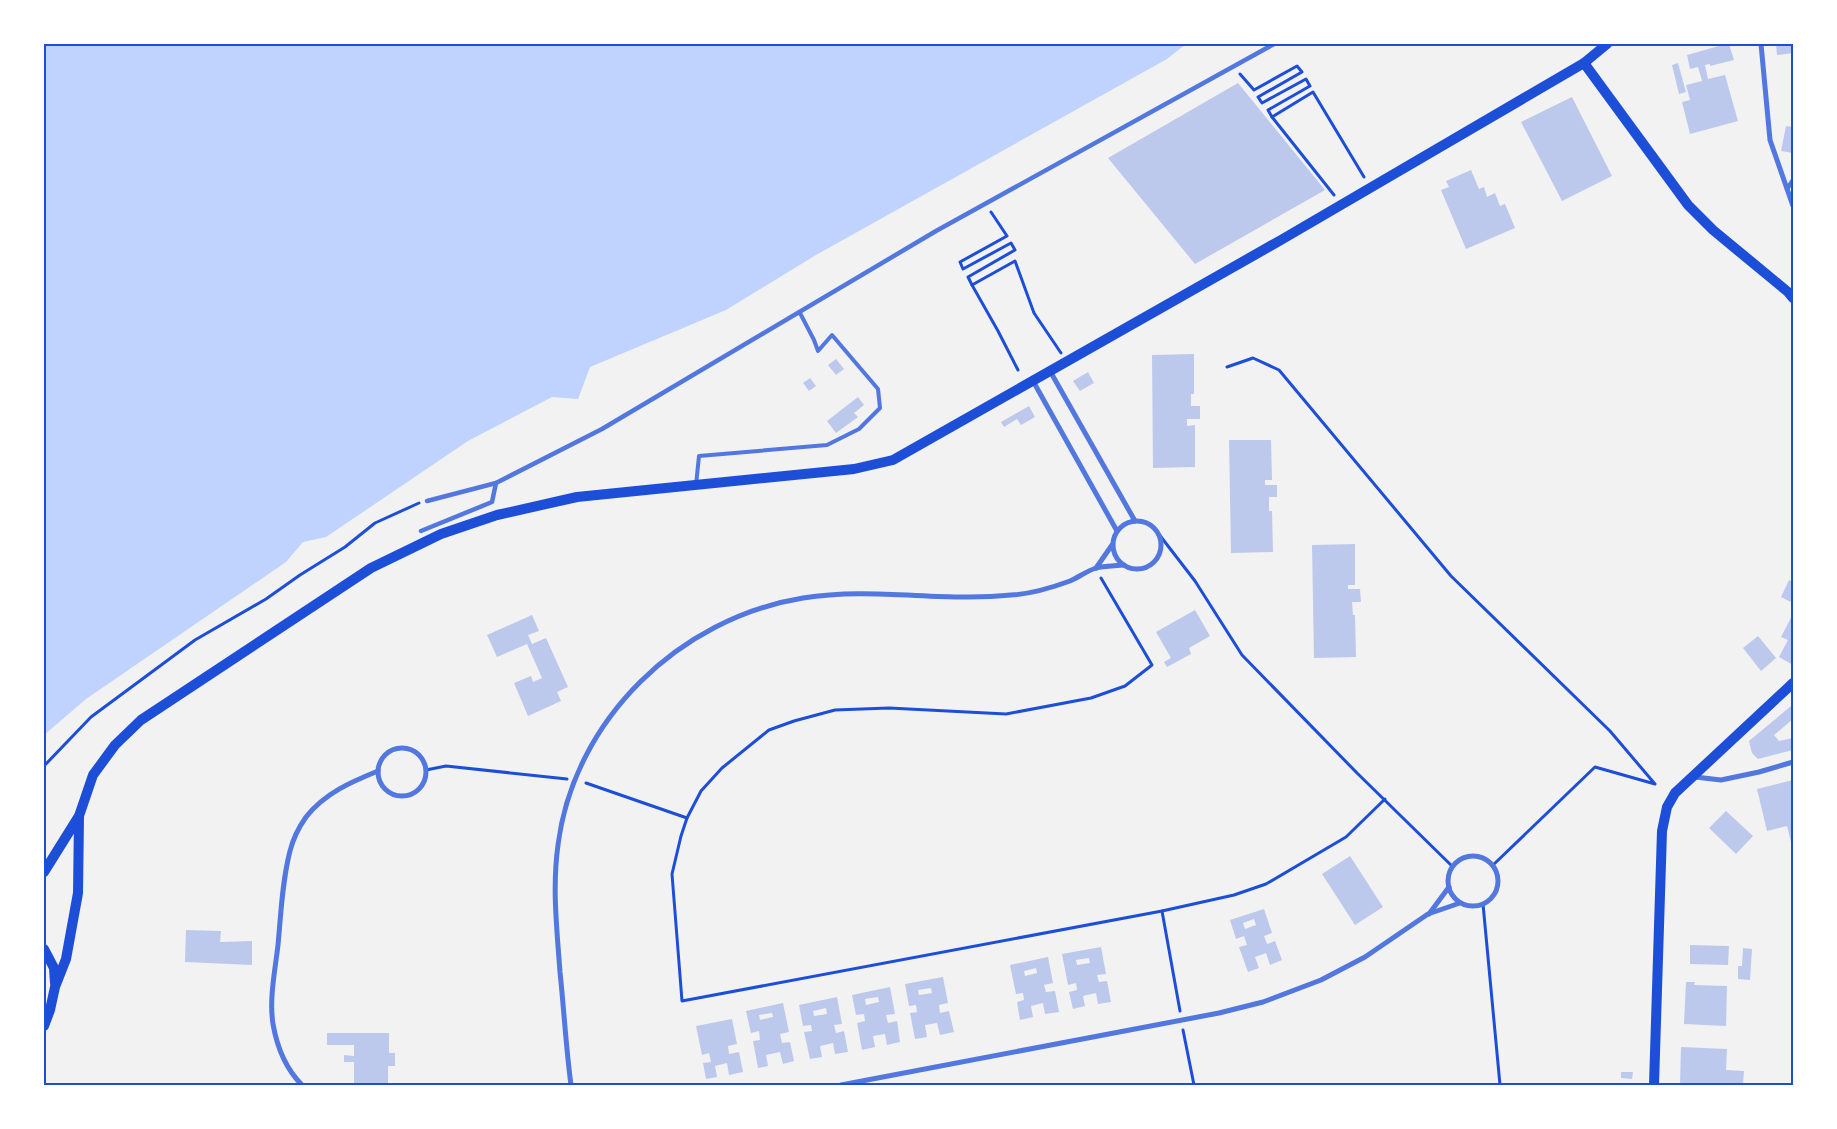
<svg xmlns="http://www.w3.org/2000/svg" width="1837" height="1129" font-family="'Times New Roman',serif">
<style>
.water{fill:#bfd3fe}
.building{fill:#bdc9ec;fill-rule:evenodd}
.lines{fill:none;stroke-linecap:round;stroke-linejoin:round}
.path{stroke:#1d4ed8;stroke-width:3}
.service{stroke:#5277de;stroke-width:4}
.pedestrian{stroke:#5277de;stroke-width:4.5}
.minor{stroke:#5277de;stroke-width:5}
.secondary{stroke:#1d4ed8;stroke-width:10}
.neatline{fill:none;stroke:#1d4ed8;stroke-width:2}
</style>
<rect width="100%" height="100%" fill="#f2f2f2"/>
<path class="water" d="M44,44H1186L1167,59L816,255L726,310L590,367L578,399L552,397L468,441L326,537L303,542L286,562L86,699L44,735Z"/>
<g class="building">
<path d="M1726,44H1729L1734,60L1710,66V64L1705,65L1708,79L1725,75L1738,121L1690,134L1682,102L1690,100L1686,85L1702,81L1698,67L1690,69L1687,55Z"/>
<path d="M1776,44H1793V53L1777,55Z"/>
<path d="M1678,63L1686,92L1679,94L1672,65Z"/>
<path d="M1238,83L1325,190L1195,264L1108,158Z"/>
<path d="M1572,97L1612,176L1562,201L1521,122Z"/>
<path d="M1786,126L1793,127V153L1781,151Z"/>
<path d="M1471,170L1479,189L1484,187L1487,197L1495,193L1500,206L1505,204L1515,228L1466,249L1441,190L1449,187L1446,181Z"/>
<path d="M1194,354V394H1191V406H1200V419H1187V426L1195,425V467L1153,468L1152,355Z"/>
<path d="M836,359L844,369L836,375L828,365Z"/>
<path d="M1088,372L1094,383L1080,391L1073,381Z"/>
<path d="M810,378L816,386L809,391L803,383Z"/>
<path d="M858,397L864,405L854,413L858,417L836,433L827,421Z"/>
<path d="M1029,406L1035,417L1021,425L1017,419L1004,427L1001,422Z"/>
<path d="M1229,440H1271L1272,480H1265V485H1277V497H1269V511H1272L1273,552L1231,553Z"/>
<path d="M1355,544V585H1348V589H1360L1361,602H1352L1353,615H1355L1356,657L1314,658L1312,545Z"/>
<path d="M1789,580L1793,582V603L1781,597Z"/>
<path d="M1195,610L1210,636L1189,648L1191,654L1167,667L1164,662L1171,658L1156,632Z"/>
<path d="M1793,614V665L1779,657L1788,640L1781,637Z"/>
<path d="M532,615L539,631L528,635L532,644L546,638L568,687L557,692L561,701L528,716L514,683L531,676L533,682L542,678L527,644L497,657L487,635Z"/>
<path d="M1758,636L1776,658L1761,671L1743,648Z"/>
<path d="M1791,706L1793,719L1774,735L1779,741L1793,738V750L1758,759L1752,753L1749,741Z"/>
<path d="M1793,780V846H1792L1787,826L1767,831L1757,789Z"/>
<path d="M1726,811L1753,836L1736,854L1709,828Z"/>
<path d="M1350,856L1383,907L1355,925L1322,874Z"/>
<path d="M1264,909L1272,933L1264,936L1267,944L1275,941L1282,960L1270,965L1266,953L1255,957L1259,968L1248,972L1239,947L1247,945L1244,936L1236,939L1230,920ZM1254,919L1256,925L1245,929L1243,923Z"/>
<path d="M186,930L221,931L220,942L252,941V965L185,962Z"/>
<path d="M1690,945L1729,946L1728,965L1690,964Z"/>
<path d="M1101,947L1106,974L1097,975L1099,982L1107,981L1111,1002L1098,1004L1096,993L1083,996L1085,1006L1073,1009L1069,992L1077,990L1076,983L1068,985L1062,954ZM1089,958L1090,963L1077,965L1076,960Z"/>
<path d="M1743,948L1752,949L1750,980L1738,979V966H1742Z"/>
<path d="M1048,957L1053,983L1044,985L1046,992L1055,991L1059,1012L1045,1014L1043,1003L1031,1006L1033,1017L1020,1020L1017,1002L1024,1000L1023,993L1016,994L1010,965ZM1036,968L1037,973L1025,976L1024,971Z"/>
<path d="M943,977L948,1003L939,1005L940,1013L949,1011L954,1032L940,1035L937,1023L925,1025L927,1037L915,1039L910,1013L917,1012L916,1005L909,1006L905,984ZM931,988L932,993L919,995L918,990Z"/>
<path d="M1686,982H1695L1694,985L1727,986L1726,1026L1684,1024Z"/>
<path d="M890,987L895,1014L886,1015L888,1023L897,1021L900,1042L887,1045L885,1034L873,1036L875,1047L862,1050L857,1023L865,1021L864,1014L856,1015L852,995ZM878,997L879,1002L866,1005L865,999Z"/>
<path d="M837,997L842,1024L834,1025L836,1033L844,1031L848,1052L835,1054L833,1043L820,1046L822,1057L810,1059L804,1032L812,1031L811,1025L803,1026L799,1005ZM826,1008L827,1014L814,1016L813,1011Z"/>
<path d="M783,1003L789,1032L780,1034L782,1043L790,1042L794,1061L783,1064L780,1052L766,1055L768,1066L758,1068L753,1041L760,1040L759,1031L751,1033L746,1011ZM772,1013L773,1017L760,1020L759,1015Z"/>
<path d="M732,1019L737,1044L728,1046L729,1054L739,1052L743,1072L729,1075L727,1063L715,1066L717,1077L706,1079L703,1063L711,1062L709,1053L702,1055L696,1026Z"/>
<path d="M327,1033H389V1053H395V1066H388V1085H354V1062H344V1055L354,1056V1045H327Z"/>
<path d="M1681,1047L1727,1049L1726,1070L1744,1071L1743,1085H1680Z"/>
<path d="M1621,1072H1633L1632,1079L1621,1078Z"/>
</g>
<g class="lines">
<g class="path">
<path d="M1240,74L1254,90L1297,66L1302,72L1258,97L1262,103L1306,79L1310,86L1268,110L1272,117L1313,92L1364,177"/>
<path d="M1272,117L1334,195"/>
<path d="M972,285L968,277L1015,250L1011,243L963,269L960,262L1007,236L991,212"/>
<path d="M1227,367L1253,358L1279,370L1451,576L1610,731L1655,784L1595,767L1492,866"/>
<path d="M1018,370L998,331L972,285L1015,261L1034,313L1061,353"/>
<path d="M1158,533L1195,581L1242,655L1357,773L1453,867"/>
<path d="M1101,578L1152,665L1125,686L1091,698L1006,714L889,708L835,710L794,721L769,730L722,768L701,791L687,818L681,836L672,874L682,1001L1162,911L1234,895L1266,884L1346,837L1385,799"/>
<path d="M44,766L91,717L195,640L266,599L300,575L345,547L375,523L419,503"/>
<path d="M426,770L446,766L567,779"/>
<path d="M586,783L687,818"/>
<path d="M1483,904L1500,1085"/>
<path d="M1162,911L1180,1011"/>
<path d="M1183,1030L1194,1085"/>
</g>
<path class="service" d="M696,485L699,456L827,445L859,429L880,408L878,389L832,335L818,351L814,340L800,313"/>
<g class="pedestrian">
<path d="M1787,189L1793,180"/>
<path d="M427,501L496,483"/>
<path d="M421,531L492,502L496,483L602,429L936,231L1274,44"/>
</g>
<g class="minor">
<path d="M1761,44L1770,140L1793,206"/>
<path d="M1050,371L1135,521"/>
<path d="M1033,381L1117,531"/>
<circle cx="1137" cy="545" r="24"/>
<path d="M1096,568L1112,545"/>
<circle cx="402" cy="772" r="24"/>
<path d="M1695,777L1721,780L1759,772L1793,762"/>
<circle cx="1473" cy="881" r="25"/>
<path d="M1429,914L1449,887"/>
<path d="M302,1085C286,1069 277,1047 273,1024C269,999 275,971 278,945C281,914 282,882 290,851C293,839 299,827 306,817C325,793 351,782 378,771"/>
<path d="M571,1085C566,1048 564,1010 560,972C557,930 552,888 558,845C574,719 680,618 803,598C872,587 942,602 1011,595C1031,594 1051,588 1070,581C1079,577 1087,571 1096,568C1104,566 1115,566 1124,565"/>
<path d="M841,1085L1219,1013L1263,1002L1321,980L1365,957L1428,914L1460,903"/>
</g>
<g class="secondary">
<path d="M1584,63L1688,205L1713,230L1788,292L1793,298"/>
<path d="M44,872L79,816L93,775L115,745L141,720L371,568L441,534L497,515L577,497L854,469L893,460L1281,240L1584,63L1607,44"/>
<path d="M44,949L54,968L55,983"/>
<path d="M44,1026L50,1010L55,987L66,959L78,893L79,817"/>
<path d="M1654,1085L1662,831L1667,807L1675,793L1793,683"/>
</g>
</g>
<rect width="1837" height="1129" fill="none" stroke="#ffffff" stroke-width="90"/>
<rect x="45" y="45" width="1747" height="1039" class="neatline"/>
</svg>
